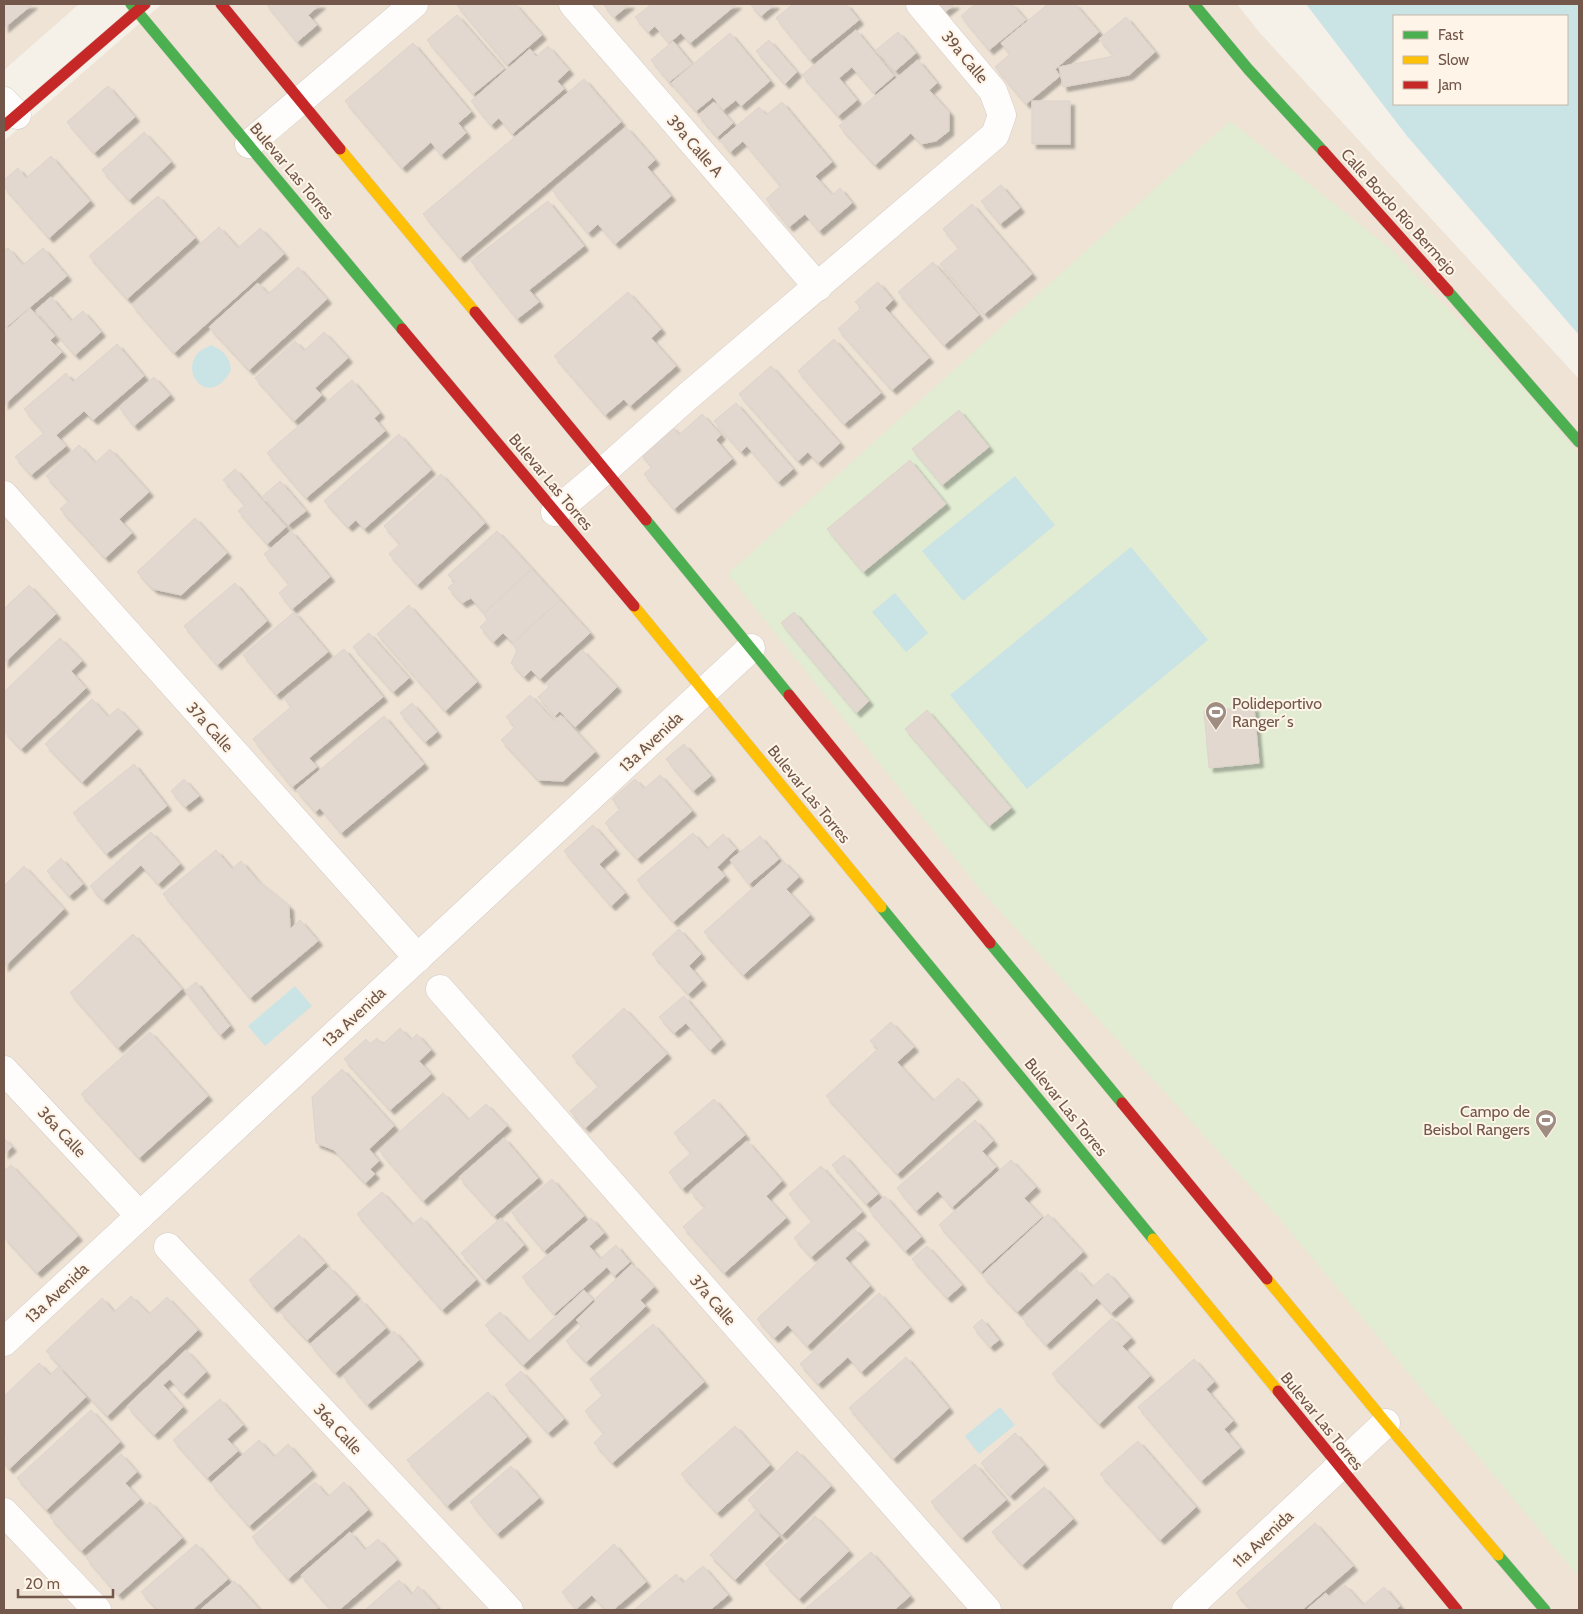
<svg xmlns="http://www.w3.org/2000/svg" width="1583" height="1614" font-family="Cabin,sans-serif">
<style>
.residential{fill:#eee3d5}
.green{fill:#e1ecd3}
.water{fill:#cae3e5;fill-rule:evenodd}
.building{fill:#e2d8d0;stroke:#ded3cb;filter:url(#shadow)}
.lines{fill:none;stroke-linecap:round;stroke-linejoin:round}
.street-casing{stroke:#d4ccc5;stroke-width:29}
.fast-casing{stroke:#d4ccc5;stroke-width:12}
.slow-casing{stroke:#d4ccc5;stroke-width:12}
.jam-casing{stroke:#d4ccc5;stroke-width:12}
.street{stroke:#fefdfc;stroke-width:28}
.fast{stroke:#4caf50;stroke-width:11}
.slow{stroke:#ffc107;stroke-width:11}
.jam{stroke:#c62828;stroke-width:11}
.labels{text-anchor:middle;dominant-baseline:central;stroke-width:4;stroke-linejoin:round;paint-order:stroke}
.street-label{font-size:16px;fill:#72574a;stroke:#fef5e8}
.poi-label{font-size:16px;fill:#72574a;stroke:#fef5e8;text-anchor:start}
</style>
<defs>
<filter id="shadow"><feDropShadow dx="4.5" dy="4.5" stdDeviation="1" flood-color="#0004"/></filter>
</defs>
<rect width="100%" height="100%" fill="#f5f0e8"/>
<g class="residential">
<path d="M4,4H79L4,70Z"/>
<path d="M162,4H1237L1259,32L1579,379V1610H4V141Z"/>
</g>
<path class="green" d="M1230,121L1392,250L1524,389L1579,454V1577L1279,1218L979,888L728,574Z"/>
<g class="water">
<path d="M1306,4H1579V335L1407,136ZM1394,16H1567V104H1394Z"/>
<path d="M211,345C223,350 230,357 231,370C210,410 179,373 198,353C201,349 207,348 211,345Z"/>
<path d="M1015,476L1055,525L963,601L922,551Z"/>
<path d="M1131,547L1208,640L1027,789L950,695Z"/>
<path d="M895,593L928,633L906,652L872,612Z"/>
<path d="M295,986L312,1006L265,1046L248,1026Z"/>
<path d="M1000,1407L1015,1425L979,1454L965,1436Z"/>
</g>
<g class="building">
<path d="M4,4H33L4,28Z"/>
<path d="M266,4H321L308,15L317,25L297,42Z"/>
<path d="M456,4H515L542,35L507,65Z"/>
<path d="M603,4H630L614,17Z"/>
<path d="M652,4H737L690,43L681,33L669,43L655,26L648,32L635,17Z"/>
<path d="M750,4H775L761,16Z"/>
<path d="M793,4H846L859,20L810,60L776,18Z"/>
<path d="M938,4H955L945,12Z"/>
<path d="M972,4H1012L1026,20L989,50L961,16L974,5Z"/>
<path d="M1048,4H1075L1099,32L1055,69L1060,76L1026,104L995,67L1010,54L1001,43Z"/>
<path d="M457,15L504,69L473,94L427,40Z"/>
<path d="M1126,17L1155,52L1129,75L1063,87L1059,67L1114,56L1099,39Z"/>
<path d="M856,30L894,76L874,93L852,67L839,78L857,100L838,116L802,75Z"/>
<path d="M898,32L916,53L895,71L876,50Z"/>
<path d="M730,33L770,81L741,106L736,100L723,110L713,97L696,111L671,83Z"/>
<path d="M769,40L797,72L785,84L756,51Z"/>
<path d="M673,41L692,64L669,82L651,60Z"/>
<path d="M413,43L471,112L458,123L466,133L441,155L431,142L402,168L345,101Z"/>
<path d="M548,46L569,70L557,81L564,89L512,134L499,118L491,125L471,101L530,49L536,57Z"/>
<path d="M918,60L937,83L929,90L949,112V131L936,141L921,144L911,133L875,165L839,126Z"/>
<path d="M584,79L621,122L460,258L423,214Z"/>
<path d="M108,86L135,117L94,153L67,122Z"/>
<rect x="1032" y="101" width="38" height="43"/>
<path d="M714,102L733,123L717,137L698,115Z"/>
<path d="M782,102L832,162L815,176L832,195L840,188L852,203L819,231L805,214L789,227L766,199L781,186L743,141L730,152L720,140L759,107L766,115Z"/>
<path d="M626,127L655,160L647,167L671,196L615,244L598,224L588,233L552,190Z"/>
<path d="M144,132L171,162L129,200L102,170Z"/>
<path d="M51,156L90,201L49,238L4,187V180L18,168L26,178Z"/>
<path d="M1001,185L1020,208L1000,224L981,201Z"/>
<path d="M158,196L195,238L127,299L89,256Z"/>
<path d="M548,201L584,246L529,290L539,302L517,319L471,261Z"/>
<path d="M972,204L1032,274L984,314L940,264L959,248L943,229Z"/>
<path d="M219,227L238,248L260,228L284,254L174,353L132,305Z"/>
<path d="M8,248L23,265L43,248L67,276L4,329V251Z"/>
<path d="M933,262L979,315L944,345L898,292Z"/>
<path d="M298,267L327,299L249,370L209,327L258,283L268,294Z"/>
<path d="M878,282L893,300L885,308L929,358L892,390L838,329L861,308L855,302Z"/>
<path d="M628,292L661,329L651,338L676,366L630,406L624,399L605,415L554,356Z"/>
<path d="M51,297L71,321L83,311L101,332L75,355L36,310Z"/>
<path d="M30,308L55,336L50,340L62,352L4,405V332Z"/>
<path d="M324,332L348,358L315,388L322,395L294,421L255,378L295,341L304,351Z"/>
<path d="M834,339L881,393L844,424L798,371Z"/>
<path d="M117,344L144,376L93,420L84,411L56,435L66,446L31,475L15,457L44,433L24,409L66,373L73,382Z"/>
<path d="M771,366L840,443L818,463L808,452L798,461L739,394Z"/>
<path d="M154,377L170,395L134,426L119,407Z"/>
<path d="M352,380L380,413L374,418L385,431L306,498L267,453Z"/>
<path d="M736,403L793,469L778,482L747,446L741,452L714,421Z"/>
<path d="M959,410L989,447L942,485L912,449Z"/>
<path d="M702,414L721,435L716,440L732,459L674,509L644,474L652,467L640,453L671,426L679,435Z"/>
<path d="M399,434L431,470L364,529L356,520L348,527L324,501Z"/>
<path d="M79,445L95,463L110,449L149,492L119,519L132,533L105,558L60,509L69,501L46,476Z"/>
<path d="M910,460L946,504L863,572L827,529Z"/>
<path d="M235,469L286,527L267,544L238,511L245,505L223,480Z"/>
<path d="M441,474L485,523L417,585L389,554L400,544L384,526Z"/>
<path d="M280,481L306,511L288,525L263,496Z"/>
<path d="M195,518L227,553L181,595L153,589L137,572Z"/>
<path d="M291,531L330,577L292,609L279,593L289,584L264,554Z"/>
<path d="M497,531L532,569L484,613L471,598L462,603L448,588L455,582L448,575Z"/>
<path d="M532,569L560,600L513,643L503,633L493,642L480,627L487,620L484,613Z"/>
<path d="M235,583L267,621L217,665L184,626Z"/>
<path d="M29,585L56,614L4,663V609Z"/>
<path d="M560,600L590,633L540,679L531,670L524,677L511,663L517,651L513,643Z"/>
<path d="M409,605L477,682L445,711L377,634Z"/>
<path d="M294,612L328,652L276,695L243,655Z"/>
<path d="M794,612L869,701L856,713L781,623Z"/>
<path d="M369,633L409,678L393,692L353,647Z"/>
<path d="M60,638L82,661L71,671L86,688L21,749L4,731V692Z"/>
<path d="M344,649L383,697L309,758L317,767L292,787L253,739L291,707L284,698Z"/>
<path d="M582,650L617,687L575,727L560,711L555,716L538,697L549,687L546,683Z"/>
<path d="M530,695L554,721L561,715L595,752L563,781L538,780L501,740L515,727L506,717Z"/>
<path d="M92,699L108,717L118,708L138,729L82,782L45,744Z"/>
<path d="M412,703L437,732L425,742L400,713Z"/>
<path d="M1254,707L1259,763L1209,768L1204,711Z"/>
<path d="M927,710L1011,808L989,826L905,729Z"/>
<path d="M384,716L424,764L341,833L320,808L315,812L296,790Z"/>
<path d="M684,744L711,776L693,791L666,759Z"/>
<path d="M134,764L167,806L106,854L73,813Z"/>
<path d="M660,775L692,811L637,859L605,823L620,809L612,799L635,779L644,789Z"/>
<path d="M184,779L199,796L185,807L171,791Z"/>
<path d="M593,825L615,850L599,864L625,893L611,906L564,851Z"/>
<path d="M151,832L180,864L158,884L141,865L103,900L90,886Z"/>
<path d="M693,833L707,849L723,834L736,849L717,867L725,876L673,922L637,880Z"/>
<path d="M760,836L779,859L749,884L730,860Z"/>
<path d="M216,850L232,869L241,861L257,880L289,906L290,929L300,920L318,941L250,998L163,894Z"/>
<path d="M61,858L83,884L69,896L47,871Z"/>
<path d="M783,861L799,877L786,889L810,915L743,975L704,932Z"/>
<path d="M24,866L64,909L4,967V886Z"/>
<path d="M679,929L701,954L689,966L702,981L688,994L652,954Z"/>
<path d="M133,934L182,989L118,1048L70,993Z"/>
<path d="M196,982L230,1026L220,1035L185,991Z"/>
<path d="M684,996L721,1040L710,1050L686,1023L674,1033L659,1017Z"/>
<path d="M624,1008L667,1054L585,1128L570,1111L599,1086L572,1056Z"/>
<path d="M891,1022L914,1047L897,1062L933,1101L958,1078L978,1100L897,1174L826,1096L878,1049L870,1041Z"/>
<path d="M400,1028L411,1040L417,1034L431,1050L419,1061L431,1074L390,1110L344,1059L366,1039L370,1044L377,1038L383,1044Z"/>
<path d="M150,1032L208,1096L139,1158L81,1094Z"/>
<path d="M342,1069L394,1126L369,1149L379,1161L370,1169L375,1174L365,1183L334,1150L316,1143L312,1097Z"/>
<path d="M443,1093L468,1120L486,1104L507,1126L423,1201L379,1150Z"/>
<path d="M714,1099L745,1135L682,1189L669,1172L691,1153L674,1133Z"/>
<path d="M975,1120L993,1141L982,1151L996,1167L952,1207L938,1191L916,1211L897,1188Z"/>
<path d="M4,1138L12,1147L4,1154Z"/>
<path d="M504,1138L538,1178L494,1216L459,1177Z"/>
<path d="M747,1141L782,1181L766,1196L786,1218L724,1273L683,1227L705,1207L690,1191Z"/>
<path d="M844,1155L878,1194L866,1204L832,1165Z"/>
<path d="M1011,1160L1036,1187L1024,1198L1042,1217L981,1272L939,1225Z"/>
<path d="M11,1165L78,1236L37,1273L4,1237V1171Z"/>
<path d="M821,1166L862,1212L811,1257L794,1238L812,1221L789,1194Z"/>
<path d="M552,1179L584,1216L544,1251L512,1213Z"/>
<path d="M382,1192L412,1225L421,1217L476,1280L442,1310L357,1214Z"/>
<path d="M885,1196L921,1237L905,1251L869,1210Z"/>
<path d="M1048,1214L1083,1252L1017,1312L982,1275Z"/>
<path d="M501,1218L524,1245L485,1280L461,1253Z"/>
<path d="M591,1218L604,1233L589,1246L600,1259L616,1245L630,1262L614,1276L607,1267L554,1314L522,1277Z"/>
<path d="M854,1229L865,1240L845,1258L870,1286L807,1346L788,1325L774,1338L757,1319Z"/>
<path d="M299,1235L325,1263L273,1308L249,1280Z"/>
<path d="M927,1246L962,1285L947,1298L912,1259Z"/>
<path d="M632,1264L654,1287L640,1300L646,1306L586,1362L566,1341L582,1326L576,1320L596,1301V1298Z"/>
<path d="M329,1267L356,1295L307,1340L280,1312Z"/>
<path d="M1076,1269L1092,1287L1108,1273L1129,1297L1111,1313L1097,1298L1046,1345L1022,1318Z"/>
<path d="M584,1290L593,1300L523,1365L485,1325L500,1312L528,1342Z"/>
<path d="M879,1293L910,1328L861,1372L848,1357L818,1384L800,1364Z"/>
<path d="M131,1296L149,1314L167,1297L198,1330L107,1416L46,1351L102,1298L114,1312Z"/>
<path d="M361,1300L386,1328L335,1373L310,1344Z"/>
<path d="M1112,1318L1131,1338L1122,1346L1150,1376L1099,1424L1052,1374Z"/>
<path d="M982,1319L999,1340L990,1347L973,1327Z"/>
<path d="M653,1324L704,1382L612,1463L594,1443L604,1433L585,1411L603,1395L590,1379Z"/>
<path d="M394,1331L419,1360L367,1405L343,1376Z"/>
<path d="M186,1350L206,1372L183,1394L170,1379L163,1385L183,1407L154,1435L127,1406Z"/>
<path d="M906,1357L949,1408L893,1459L849,1408Z"/>
<path d="M1194,1359L1214,1382L1206,1389L1233,1421L1224,1429L1240,1448L1201,1481L1138,1407Z"/>
<path d="M39,1363L50,1375L58,1367L86,1397L9,1469L4,1463V1442L7,1439L4,1435V1396Z"/>
<path d="M521,1371L564,1419L548,1433L505,1385Z"/>
<path d="M488,1392L527,1437L447,1506L407,1460Z"/>
<path d="M220,1399L243,1425L227,1439L238,1451L207,1478L173,1440Z"/>
<path d="M91,1410L120,1442L46,1510L17,1478Z"/>
<path d="M735,1426L770,1465L717,1513L681,1474Z"/>
<path d="M1015,1433L1044,1465L1010,1496L981,1463Z"/>
<path d="M259,1440L274,1457L288,1444L312,1471L249,1526L211,1483Z"/>
<path d="M1138,1441L1196,1507L1160,1540L1100,1474Z"/>
<path d="M797,1451L831,1486L782,1535L748,1500Z"/>
<path d="M121,1454L137,1472L125,1483L140,1499L81,1551L50,1517Z"/>
<path d="M975,1464L1006,1500L962,1538L931,1502Z"/>
<path d="M511,1466L539,1498L497,1534L470,1502Z"/>
<path d="M315,1482L328,1497L344,1482L368,1510L288,1579L252,1537Z"/>
<path d="M1044,1487L1073,1519L1022,1565L992,1532Z"/>
<path d="M150,1502L182,1538L118,1595L86,1558Z"/>
<path d="M755,1511L779,1536L735,1580L710,1555Z"/>
<path d="M815,1516L849,1551L799,1599L765,1564Z"/>
<path d="M1315,1523L1353,1566L1302,1610H1251L1236,1593Z"/>
<path d="M350,1532L365,1550L378,1539L397,1560L339,1610H331L301,1575Z"/>
<path d="M196,1544L228,1579L192,1610H158L141,1592Z"/>
<path d="M614,1544L646,1582L613,1610H606L592,1595L576,1609L562,1592Z"/>
<path d="M871,1552L910,1596L894,1610H804Z"/>
<path d="M703,1566L728,1595L710,1610H634L676,1574L683,1583Z"/>
<path d="M399,1580L412,1595L418,1586L438,1608L435,1610H365Z"/>
<path d="M234,1581L260,1610H200Z"/>
<path d="M1345,1585L1363,1605L1384,1587L1400,1606L1395,1610H1306L1326,1593L1330,1598Z"/>
</g>
<g class="lines">
<g class="street-casing">
<g id="street">
<path d="M573,4L818,287"/>
<path d="M4,101L17,115"/>
<path d="M249,144L414,4"/>
<path d="M4,495L418,958"/>
<path d="M555,512L605,470L687,397L995,135L1002,115L993,91L920,4"/>
<path d="M440,989L987,1610"/>
<path d="M4,1070L140,1216"/>
<path d="M168,1247L509,1610"/>
<path d="M4,1342L751,648"/>
<path d="M4,1512L97,1610"/>
<path d="M1186,1610L1386,1423"/>
</g>
</g>
<g class="fast-casing">
<g id="fast">
<path d="M131,4L402,329"/>
<path d="M1194,4L1248,69L1323,151"/>
<path d="M1448,291L1579,442"/>
<path d="M646,520L789,695"/>
<path d="M881,907L1153,1239"/>
<path d="M990,943L1122,1103"/>
<path d="M1498,1555L1545,1610"/>
</g>
</g>
<g class="slow-casing">
<g id="slow">
<path d="M340,149L475,312"/>
<path d="M634,606L881,907"/>
<path d="M1153,1239L1278,1391"/>
<path d="M1267,1279L1386,1423L1498,1555"/>
</g>
</g>
<g class="jam-casing">
<g id="jam">
<path d="M221,4L340,149"/>
<path d="M4,126L145,4"/>
<path d="M1323,151L1448,291"/>
<path d="M475,312L646,520"/>
<path d="M402,329L634,606"/>
<path d="M789,695L990,943"/>
<path d="M1122,1103L1267,1279"/>
<path d="M1278,1391L1457,1610"/>
</g>
</g>
<use href="#street" class="street"/>
<use href="#fast" class="fast"/>
<use href="#slow" class="slow"/>
<use href="#jam" class="jam"/>
</g>
<defs>
<g id="stadium-pin" transform="scale(1.125)"><path d="M0 17L-7.5 6A9.5 9.5 0 1 1 7.5 6Z" fill="#a08d81" stroke="#fef5e8"/><path d="M0-5a6.5 5 0 1 0 0 10a6.5 5 0 1 0 0-10ZM-3.5-1.8h7v3.6h-7Z" fill="#fff"/></g>
</defs>
<g fill-rule="evenodd">
<use href="#stadium-pin" x="1216" y="712"/>
<use href="#stadium-pin" x="1546" y="1120"/>
</g>
<g class="labels">
<g class="street-label">
<text transform="translate(965 57) rotate(50)">39a Calle</text>
<text transform="translate(695 146) rotate(49)">39a Calle A</text>
<text transform="translate(292 171) rotate(50)">Bulevar Las Torres</text>
<text transform="translate(1399 212) rotate(48)">Calle Bordo Río Bermejo</text>
<text transform="translate(551 482) rotate(50)">Bulevar Las Torres</text>
<text transform="translate(210 727) rotate(48)">37a Calle</text>
<text transform="translate(651 742) rotate(-43)">13a Avenida</text>
<text transform="translate(809 794) rotate(51)">Bulevar Las Torres</text>
<text transform="translate(354 1017) rotate(-43)">13a Avenida</text>
<text transform="translate(1066 1107) rotate(51)">Bulevar Las Torres</text>
<text transform="translate(62 1132) rotate(47)">36a Calle</text>
<text transform="translate(57 1293) rotate(-43)">13a Avenida</text>
<text transform="translate(713 1300) rotate(49)">37a Calle</text>
<text transform="translate(1322 1421) rotate(51)">Bulevar Las Torres</text>
<text transform="translate(338 1429) rotate(47)">36a Calle</text>
<text transform="translate(1263 1539) rotate(-43)">11a Avenida</text>
</g>
<g class="poi-label">
<text x="1232" y="703">Polideportivo<tspan x="1232" dy="18">Ranger´s</tspan></text>
<text x="1530" y="1111" text-anchor="end">Campo de<tspan x="1530" dy="18">Beisbol Rangers</tspan></text>
</g>
</g>
<rect width="1583" height="1614" fill="none" stroke="#72574a" stroke-width="10"/>
<rect x="1393" y="15" width="175" height="90" fill="#fef5e8" stroke="#c6b6a9"/>
<rect x="1403" y="31" width="25" height="8" fill="#4caf50" stroke="#c6b6a9"/>
<text x="1438" y="40" font-size="15" fill="#72574a">Fast</text>
<rect x="1403" y="56" width="25" height="8" fill="#ffc107" stroke="#c6b6a9"/>
<text x="1438" y="65" font-size="15" fill="#72574a">Slow</text>
<rect x="1403" y="81" width="25" height="8" fill="#c62828" stroke="#c6b6a9"/>
<text x="1438" y="90" font-size="15" fill="#72574a">Jam</text>
<path d="M18 1589v8h95v-8" fill="none" stroke="#72574a" stroke-width="2.5"/>
<text x="25" y="1589" font-size="15" fill="#72574a" stroke="#fef5e8" stroke-width="4" paint-order="stroke">20 m</text>
</svg>
